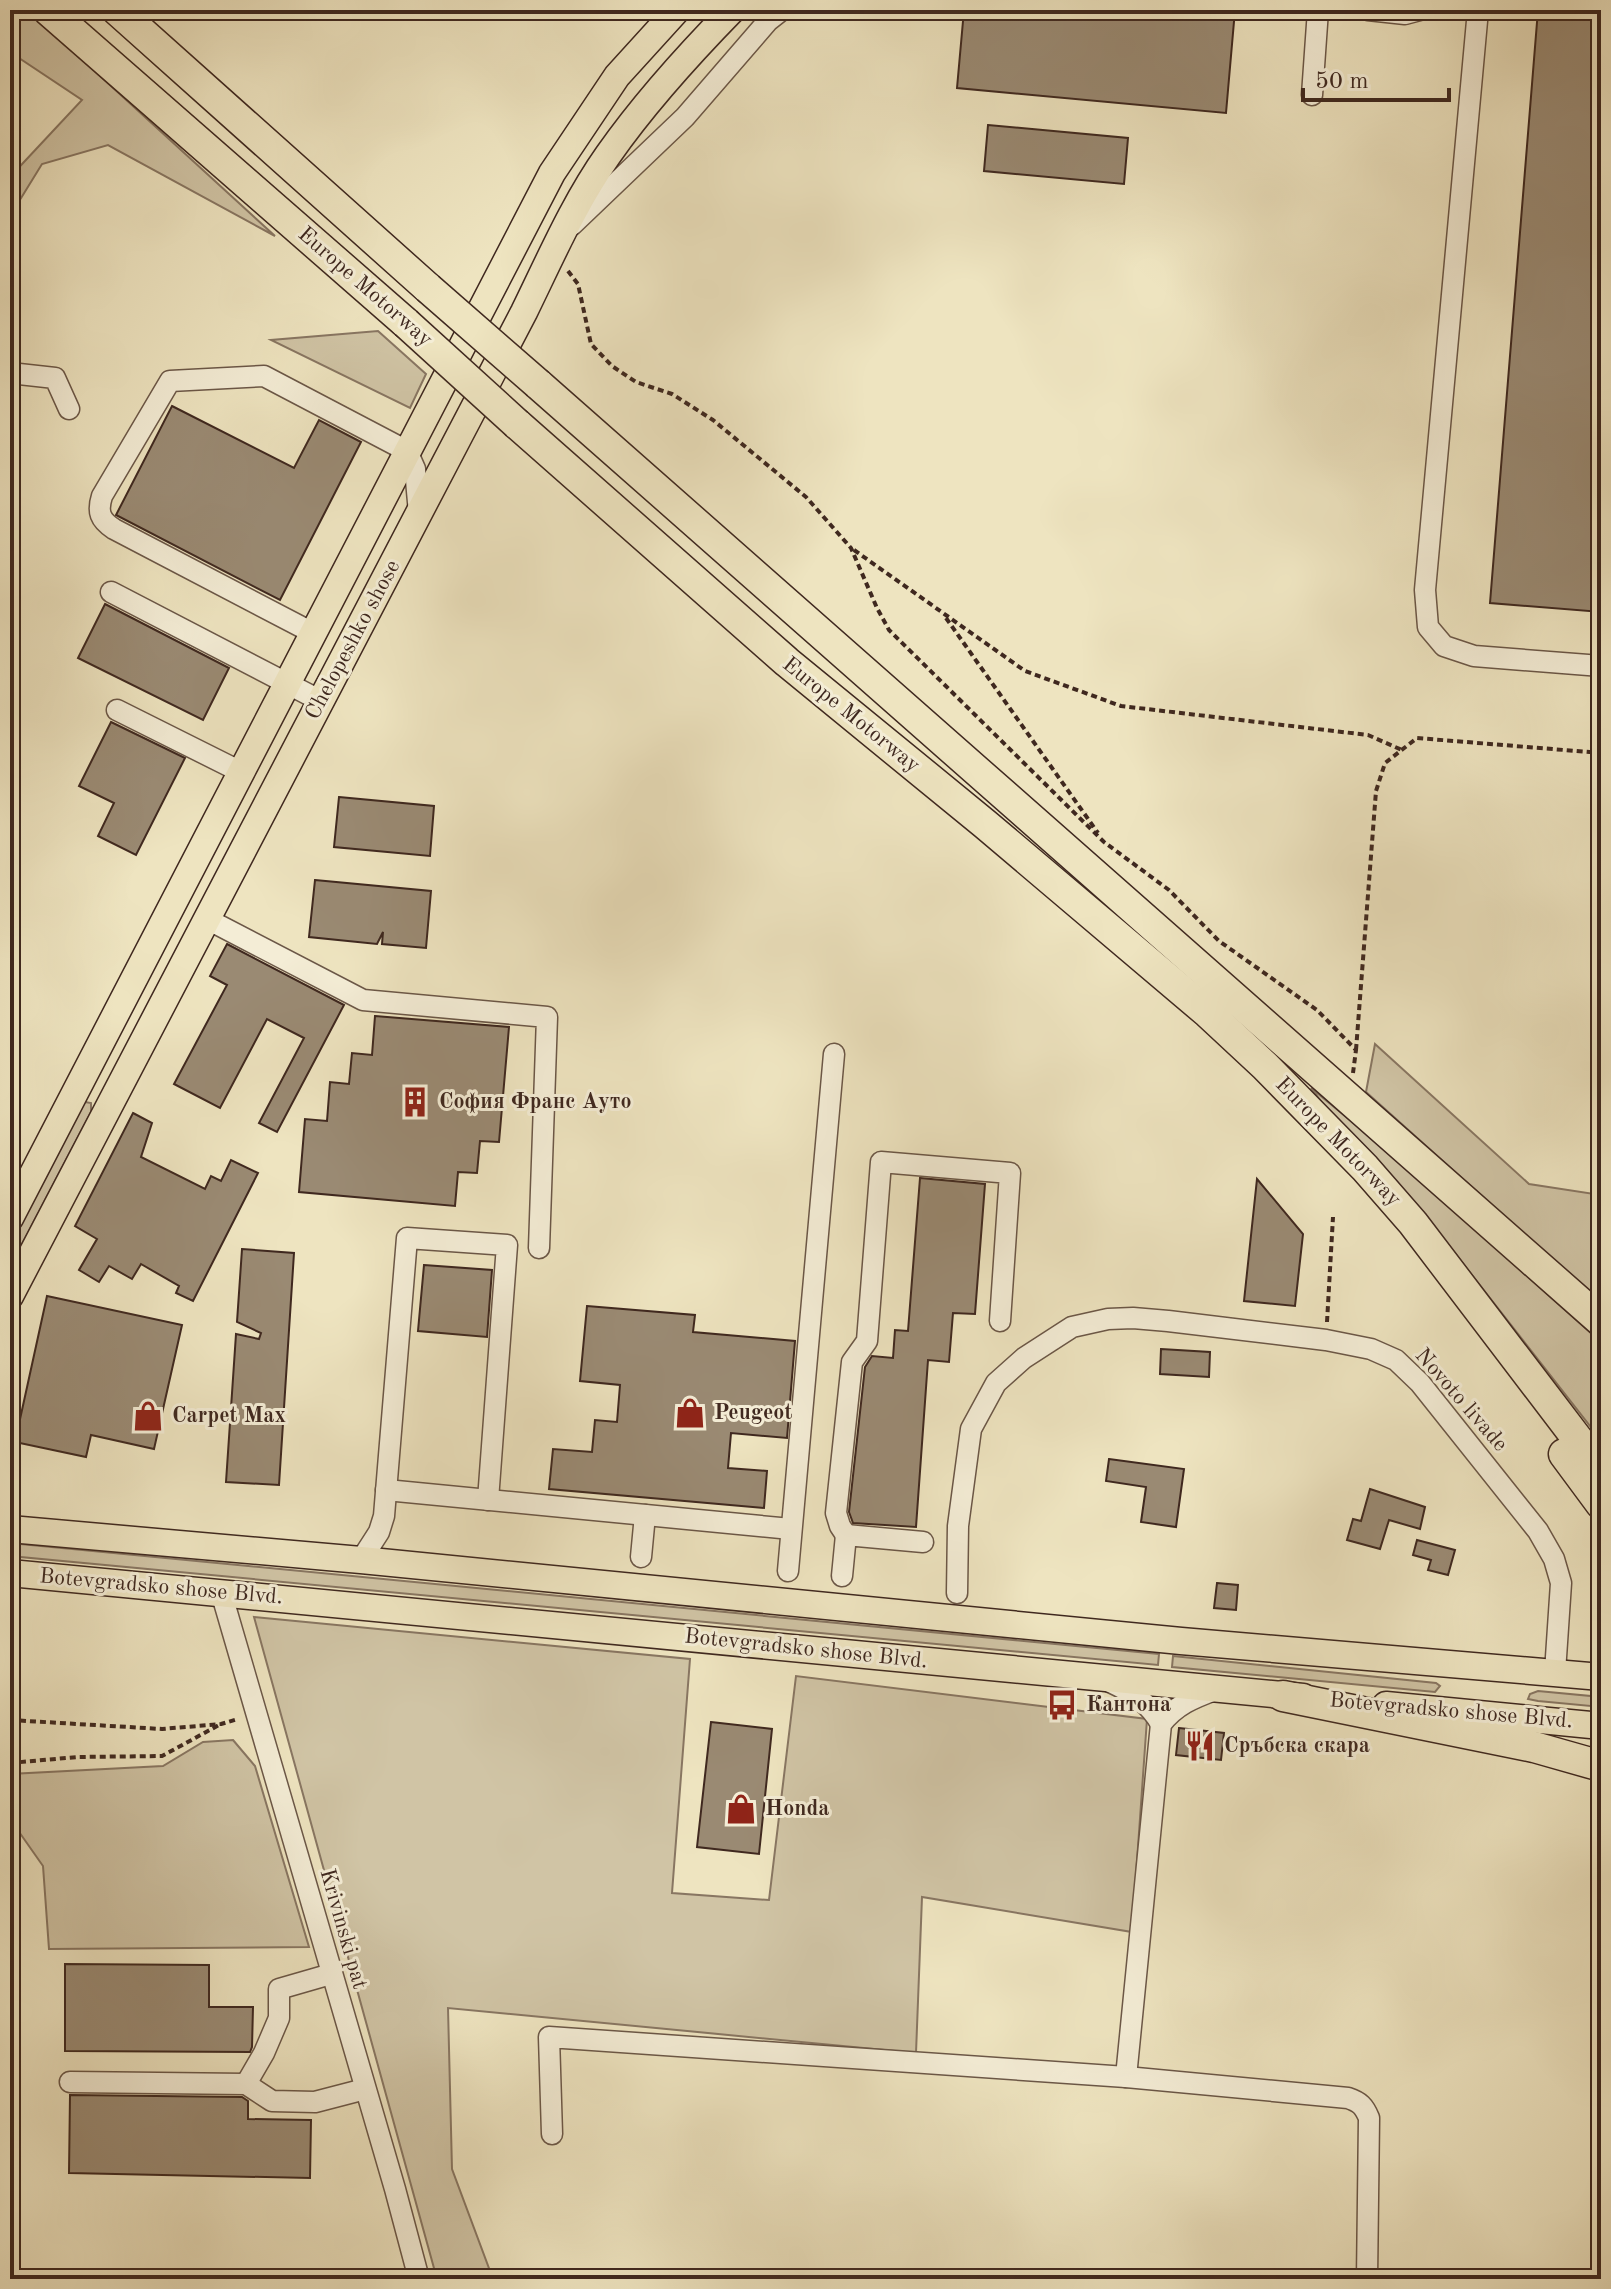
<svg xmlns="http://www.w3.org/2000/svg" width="1611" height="2289" font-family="'Old Standard TT',serif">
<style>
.green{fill:#d0c4a5;stroke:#887662;stroke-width:2}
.building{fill:#9a8a73;stroke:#3f281f;stroke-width:2}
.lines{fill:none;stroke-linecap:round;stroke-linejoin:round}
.minor-casing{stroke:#6b5747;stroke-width:23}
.major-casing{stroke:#3f281f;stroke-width:29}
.highway-casing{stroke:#3f281f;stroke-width:33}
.path{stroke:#3f281f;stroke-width:4;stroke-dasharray:6 4;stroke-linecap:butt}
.minor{stroke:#f4edd6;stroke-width:20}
.major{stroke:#eee4c0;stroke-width:26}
.highway{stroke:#eee4c0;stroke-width:30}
.highway-bridge-casing{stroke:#3f281f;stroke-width:33;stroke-linecap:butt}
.highway-bridge{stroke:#eee4c0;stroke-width:30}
.labels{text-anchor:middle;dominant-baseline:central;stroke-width:6;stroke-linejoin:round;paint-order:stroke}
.street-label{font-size:22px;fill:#3f281f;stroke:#f4edd6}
.poi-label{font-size:22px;font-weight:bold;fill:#3f281f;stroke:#f4edd6;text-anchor:start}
</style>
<rect width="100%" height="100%" fill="#eee4c0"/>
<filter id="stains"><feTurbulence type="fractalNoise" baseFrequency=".0025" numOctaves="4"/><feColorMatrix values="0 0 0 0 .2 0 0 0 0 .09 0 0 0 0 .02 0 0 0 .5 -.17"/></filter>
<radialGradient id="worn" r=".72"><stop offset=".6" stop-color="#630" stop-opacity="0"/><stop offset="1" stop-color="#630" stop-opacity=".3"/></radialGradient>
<g class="green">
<path d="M10,10H28L275,236L108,145L42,164L10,216V177L82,100L10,52Z"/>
<path d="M378,331L426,374L410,408L271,340Z"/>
<path d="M1375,1044L1529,1184L1601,1195V1303L1366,1092Z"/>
<path d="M1311,1088L1384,1148L1601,1342V1440L1439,1233L1336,1121Z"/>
<path d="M85,1102L91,1103V1112L10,1267V1240L80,1105Z"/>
<path d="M10,1543L1159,1654L1158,1665L10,1556Z"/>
<path d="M254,1617L690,1659L672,1893L769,1900L796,1676L1147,1719L1132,1932L922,1897L916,2053L448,2008L452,2169L493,2279H437Z"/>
<path d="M1173,1656L1436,1683L1440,1686L1435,1692L1172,1667Z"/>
<path d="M1538,1691L1601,1697V1707L1538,1701L1528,1699L1530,1694Z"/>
<path d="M233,1740L255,1766L309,1947L49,1949L43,1866L10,1819V1774L163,1766L203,1742Z"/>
</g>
<g class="building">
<path d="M964,10H1235L1226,113L957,88Z"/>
<path d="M1538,10H1601V612L1490,603Z"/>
<path d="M988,125L1128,138L1124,184L984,171Z"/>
<path d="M172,406L294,468L319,420L361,442L280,600L116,515Z"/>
<path d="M105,604L229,668L203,720L78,658Z"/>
<path d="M111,722L185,758L136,855L98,836L114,803L79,786Z"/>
<path d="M339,797L434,806L430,856L334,847Z"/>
<path d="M315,880L431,891L426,948L382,944L383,932L377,944L309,937Z"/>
<path d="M227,944L344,1005L277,1132L259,1123L304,1038L267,1019L220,1108L174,1084L227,985L210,976Z"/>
<path d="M375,1016L509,1027L499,1142L480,1141L477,1173L458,1172L455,1206L299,1192L305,1119L327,1121L330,1082L349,1084L352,1053L372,1055Z"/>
<path d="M133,1113L152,1123L141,1157L205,1189L211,1176L221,1181L231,1160L258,1173L193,1301L176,1293L179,1286L141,1264L132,1279L109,1266L99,1282L79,1270L97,1239L75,1226Z"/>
<path d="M920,1178L985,1184L975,1314L953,1313L949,1362L928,1360L916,1527L853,1523L849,1512L865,1367L872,1356L893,1358L895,1330L908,1331Z"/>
<path d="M1257,1179L1303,1234L1295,1306L1244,1301Z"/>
<path d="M242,1249L294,1253L279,1485L226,1482L236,1334L259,1339L261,1333L237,1322Z"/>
<path d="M424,1265L492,1270L487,1337L418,1331Z"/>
<path d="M47,1296L182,1325L154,1449L91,1435L86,1457L15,1442Z"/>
<path d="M587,1306L695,1315L693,1332L795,1341L787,1438L731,1433L728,1468L767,1471L764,1508L549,1489L553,1449L592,1452L595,1420L617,1422L620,1385L580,1381Z"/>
<path d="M1161,1349L1210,1352L1209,1377L1160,1374Z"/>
<path d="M1109,1459L1184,1469L1176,1527L1141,1522L1146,1487L1106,1481Z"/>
<path d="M1370,1489L1425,1507L1420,1529L1389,1520L1380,1549L1347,1540L1353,1519L1361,1521Z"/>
<path d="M1417,1540L1455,1550L1448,1575L1428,1570L1431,1560L1413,1555Z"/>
<path d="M1217,1583L1238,1585L1236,1610L1214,1608Z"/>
<path d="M711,1722L772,1729L759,1854L697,1847Z"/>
<path d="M1179,1728L1224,1733L1221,1760L1176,1755Z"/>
<path d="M65,1964L209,1965V2007H253L252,2047L250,2052L65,2051Z"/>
<path d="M70,2095L242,2097L248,2101V2119L311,2120L310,2178L69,2173Z"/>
</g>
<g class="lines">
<g class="minor-casing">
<g id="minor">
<path d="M1368,10L1405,14L1420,10"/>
<path d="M1478,10L1425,590L1428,627L1444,646L1474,656L1601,666"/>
<path d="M1312,95L1318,10"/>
<path d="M572,225L685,117L768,21L782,10"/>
<path d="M10,373L55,378L69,409"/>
<path d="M111,592L321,701"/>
<path d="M313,633L114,529C100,520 97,512 102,496L170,381L264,376L407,451L415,469L419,513"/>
<path d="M117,710L241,772"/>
<path d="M207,919L363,1000L547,1017L539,1248"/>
<path d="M386,1490L791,1529"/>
<path d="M846,1535L840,1526L836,1513L852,1362L867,1341L881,1162L1010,1173L1000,1321"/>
<path d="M641,1557L645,1515"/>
<path d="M361,1560L379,1532L384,1516L407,1238L507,1245L488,1500"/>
<path d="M788,1571L834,1054"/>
<path d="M842,1576L846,1535L923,1542"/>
<path d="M221,1592L395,2189L419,2279"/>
<path d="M957,1593L958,1526L971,1429L996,1383L1024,1358L1072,1327L1108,1319L1133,1318L1168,1321L1326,1340L1371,1349L1396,1360L1420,1383L1538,1531L1554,1559L1561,1583L1555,1672"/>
<path d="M1110,1682C1132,1692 1149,1703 1161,1724"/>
<path d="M1126,2077L1161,1724C1176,1705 1193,1698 1215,1690"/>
<path d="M70,2082L246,2084L272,2101L315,2102L365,2089"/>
<path d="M246,2084L264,2053L279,2018V1989L331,1974"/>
<path d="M552,2134L549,2037L1126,2077L1348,2098C1360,2102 1364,2106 1369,2118L1367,2279"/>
</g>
</g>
<g class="major-casing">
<g id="major">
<path d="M10,1218L552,173L617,76L677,10"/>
<path d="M10,1296L524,312C550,259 574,203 608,155C645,102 688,55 732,10"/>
<path d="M10,1529L361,1560L1181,1641L1601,1677"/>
<path d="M10,1573L1303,1697"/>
<path d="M1386,1705L1601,1726"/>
</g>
</g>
<g class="highway-casing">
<g id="highway">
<path d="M48,10L406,323"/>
<path d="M117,10L428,288"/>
<path d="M538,384L1601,1321"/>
<path d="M517,424L787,662L985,824L1207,1012L1265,1066L1365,1168L1413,1223L1601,1470"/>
<path d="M1564,1454L1601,1504"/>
<path d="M1283,1696L1534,1747L1601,1766"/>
</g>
</g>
<g class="path">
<path d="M568,271L578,284L591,344L612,366L636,382L672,394L713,420L806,497L851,548L877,608L889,630L1104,842L1169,890L1219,941L1317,1010L1356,1050L1353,1073"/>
<path d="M854,550L1025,671L1121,706L1368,735L1402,750"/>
<path d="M946,618L1098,833"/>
<path d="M1356,1050L1376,791L1385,763L1417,738L1601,753"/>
<path d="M1327,1322L1333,1217"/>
<path d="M10,1720L162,1729L221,1724L238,1719"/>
<path d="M10,1763L78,1757L162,1756L219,1725"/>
</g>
<use href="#minor" class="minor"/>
<use href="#major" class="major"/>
<use href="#highway" class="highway"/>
<g class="highway-bridge-casing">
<g id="highway-bridge">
<path d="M428,288L538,384"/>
<path d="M406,323L517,424"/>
</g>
</g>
<use href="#highway-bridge" class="highway-bridge"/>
</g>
<defs>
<g id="building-bare" transform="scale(2.4)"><path d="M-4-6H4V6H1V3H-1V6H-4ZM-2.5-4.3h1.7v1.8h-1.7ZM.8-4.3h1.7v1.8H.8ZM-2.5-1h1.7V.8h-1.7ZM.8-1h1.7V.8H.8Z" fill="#8f2418" stroke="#f4edd6" stroke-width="2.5" paint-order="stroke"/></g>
<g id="shop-bare" transform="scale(2.4)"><path d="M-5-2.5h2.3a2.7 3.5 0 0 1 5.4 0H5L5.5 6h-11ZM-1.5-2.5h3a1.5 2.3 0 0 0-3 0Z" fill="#8f2418" stroke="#f4edd6" stroke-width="2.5" paint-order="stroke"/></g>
<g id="bus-bare" transform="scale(2.4)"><path d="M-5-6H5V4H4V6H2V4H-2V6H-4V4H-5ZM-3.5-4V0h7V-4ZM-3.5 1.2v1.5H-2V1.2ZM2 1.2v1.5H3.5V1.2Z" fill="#8f2418" stroke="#f4edd6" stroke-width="2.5" paint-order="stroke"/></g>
<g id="restaurant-bare" transform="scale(2.4)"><path d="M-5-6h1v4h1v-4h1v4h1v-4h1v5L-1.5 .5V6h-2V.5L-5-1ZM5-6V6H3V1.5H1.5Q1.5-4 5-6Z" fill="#8f2418" stroke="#f4edd6" stroke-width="2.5" paint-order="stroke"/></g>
</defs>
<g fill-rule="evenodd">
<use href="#building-bare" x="415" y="1102"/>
<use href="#shop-bare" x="690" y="1413"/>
<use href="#shop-bare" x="148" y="1416"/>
<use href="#bus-bare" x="1062" y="1705"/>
<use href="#restaurant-bare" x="1200" y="1746"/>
<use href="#shop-bare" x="741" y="1809"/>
</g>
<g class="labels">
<g class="street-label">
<text transform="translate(365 287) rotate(41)">Europe Motorway</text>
<text transform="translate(353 640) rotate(-62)">Chelopeshko shose</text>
<text transform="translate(851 715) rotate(39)">Europe Motorway</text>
<text transform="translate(1338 1142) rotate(46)">Europe Motorway</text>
<text transform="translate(1461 1400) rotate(49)">Novoto livade</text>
<text transform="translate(161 1587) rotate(5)">Botevgradsko shose Blvd.</text>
<text transform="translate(806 1649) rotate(6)">Botevgradsko shose Blvd.</text>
<text transform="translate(1451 1711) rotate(5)">Botevgradsko shose Blvd.</text>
<text transform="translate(343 1929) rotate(74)">Krivinski pat</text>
</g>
<g class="poi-label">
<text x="439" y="1102">София Франс Ауто</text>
<text x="714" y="1413">Peugeot</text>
<text x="172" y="1416">Carpet Max</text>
<text x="1086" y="1705">Кантона</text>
<text x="1224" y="1746">Сръбска скара</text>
<text x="765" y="1809">Honda</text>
</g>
</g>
<rect width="1611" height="2289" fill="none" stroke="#eee4c0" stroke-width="40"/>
<rect x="12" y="12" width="1587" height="2265" fill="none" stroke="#3f281f" stroke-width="4"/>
<rect x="20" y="20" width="1571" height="2249" fill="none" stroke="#3f281f" stroke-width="2"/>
<path d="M1303 88v12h146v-12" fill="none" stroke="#3f281f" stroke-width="4"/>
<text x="1315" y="88" font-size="24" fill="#3f281f" stroke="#f4edd6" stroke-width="6" paint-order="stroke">50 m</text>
<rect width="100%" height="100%" filter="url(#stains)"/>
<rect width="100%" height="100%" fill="url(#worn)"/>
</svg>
